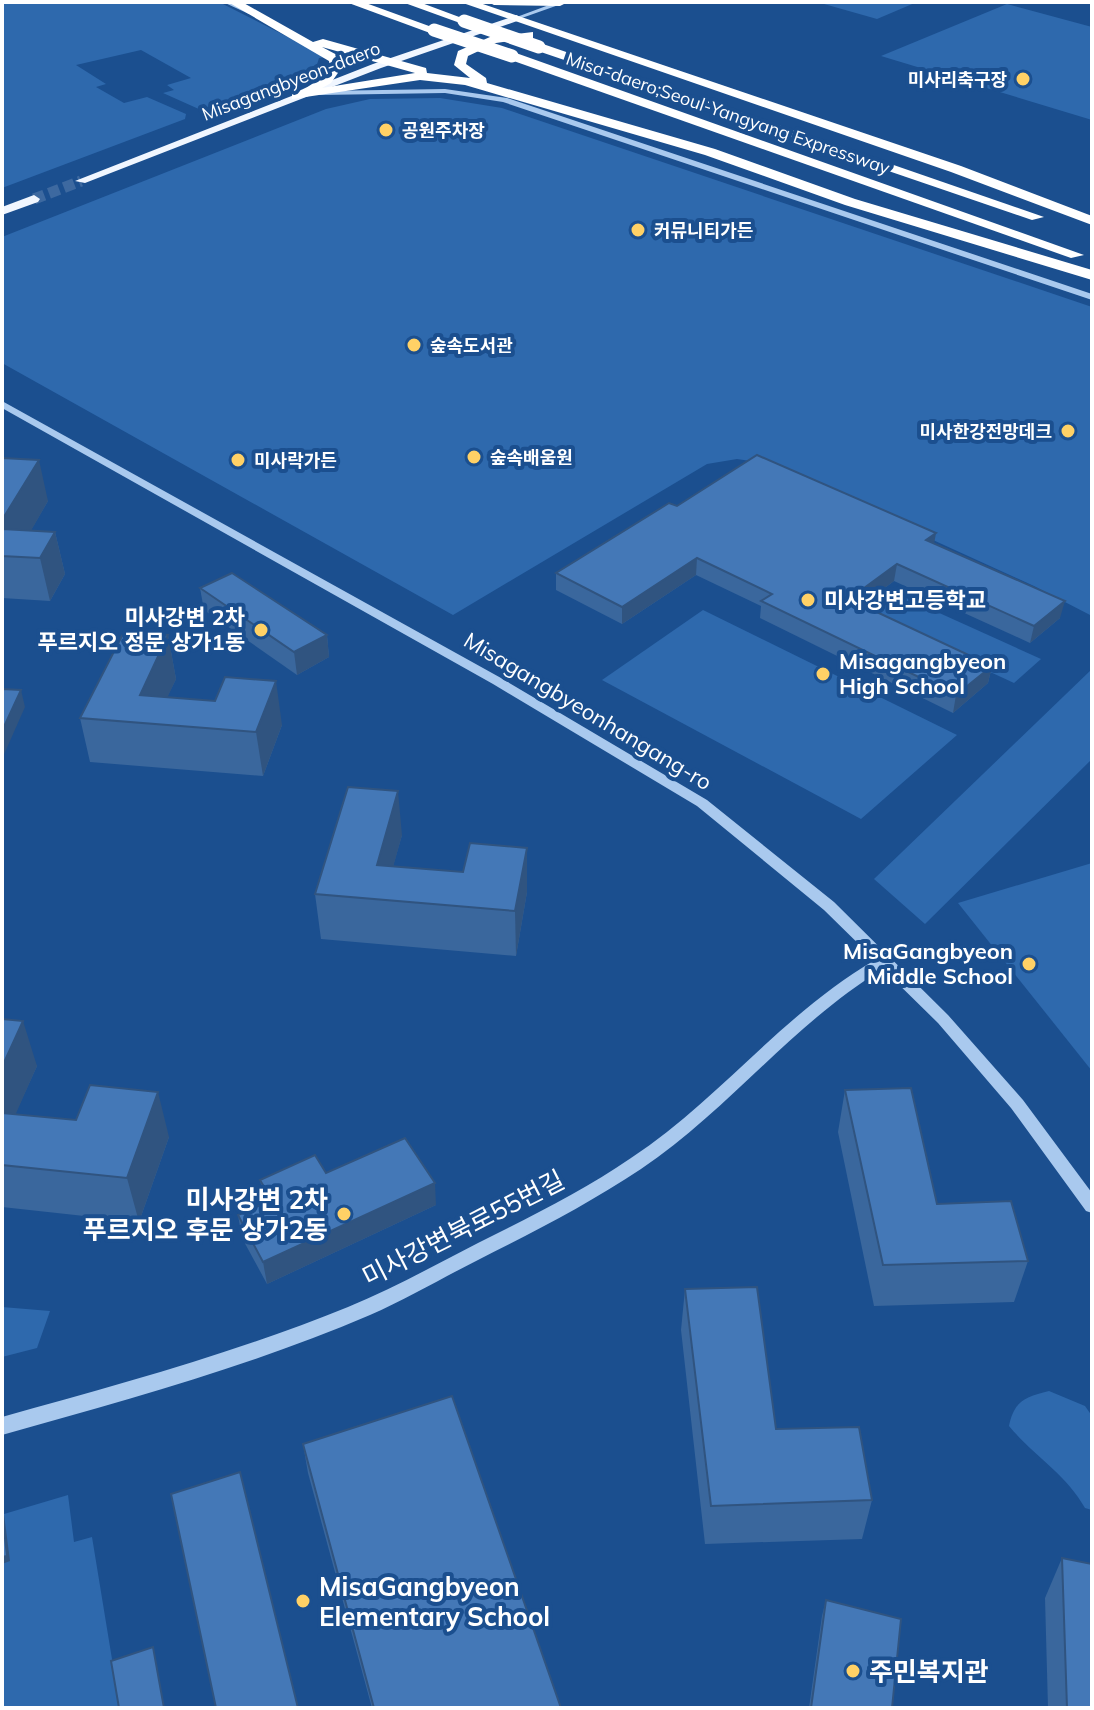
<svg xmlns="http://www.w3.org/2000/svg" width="1094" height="1710" font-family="Mulish,'Noto Sans KR',sans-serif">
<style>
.green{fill:#2e69ad}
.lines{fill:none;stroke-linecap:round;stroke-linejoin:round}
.major-tunnel{stroke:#3d69a0;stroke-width:11;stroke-dasharray:11 5;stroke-linecap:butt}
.minor{fill:#a9c9ee;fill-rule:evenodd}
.major{fill:#f0f6ff;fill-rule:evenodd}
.highway{fill:#fff;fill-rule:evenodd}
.highway-bridge{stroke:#fff;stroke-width:13}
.wall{fill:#3a679d}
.shaded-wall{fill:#305480}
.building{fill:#4478b7;stroke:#305480;stroke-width:2}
.poi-dot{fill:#ffd166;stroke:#1b4f8f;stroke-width:3}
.labels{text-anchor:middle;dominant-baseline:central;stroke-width:8;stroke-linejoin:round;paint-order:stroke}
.far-poi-label{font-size:18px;font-weight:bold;fill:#fff;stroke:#1b4f8f;text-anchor:start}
.far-street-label{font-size:18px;fill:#fff;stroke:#1b4f8f}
.poi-label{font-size:22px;font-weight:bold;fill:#fff;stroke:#1b4f8f;text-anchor:start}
.street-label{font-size:22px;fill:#fff;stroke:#1b4f8f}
.near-poi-label{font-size:26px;font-weight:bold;fill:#fff;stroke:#1b4f8f;text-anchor:start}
.near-street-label{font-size:26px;fill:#fff;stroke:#1b4f8f}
</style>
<rect width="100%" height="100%" fill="#1b4f8f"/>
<g class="green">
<path d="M2,2H219L327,57L319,58L315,71L201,110L163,93L174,90L167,85L191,78L141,50L76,65L106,84L96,87L124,103L147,97L186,114L185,119L2,188Z"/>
<path d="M817,2H917L877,19Z"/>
<path d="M1007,4L1092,27V120L881,56Z"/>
<path d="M440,98L502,108L1092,307V616L1034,586L764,463L737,459L707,464L453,615L2,363V237L326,109L370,99Z"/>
<path d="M895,593L1041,659L1014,683L867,615Z"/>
<path d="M703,610L957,735L861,819L602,680Z"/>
<path d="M1092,669V759L925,924L874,879Z"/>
<path d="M1092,863V1071L958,903Z"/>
<path d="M2,1307L50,1311L37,1348L2,1357Z"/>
<path d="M1049,1391L1085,1406L1092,1416V1510L1085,1508C1066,1474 1034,1456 1009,1426C1014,1401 1025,1397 1049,1391Z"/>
<path d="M68,1495L74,1542L92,1537L120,1708H2L4,1514Z"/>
</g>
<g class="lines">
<path class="major-tunnel" d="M34,199L81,181"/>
<g class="minor">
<path d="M223,2H232L254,13L249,14Z"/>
<path d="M557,2H567L519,19L514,18Z"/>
<path d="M445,89L507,98L1092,294V300L503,102L445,93L320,95L316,93L320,91Z"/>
<path d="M2,401L501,678L707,800L834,902L948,1015L1023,1100L1092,1193V1213L1086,1211L1011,1108L938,1023L883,969C792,1024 729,1110 641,1169C590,1203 534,1232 478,1260C442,1278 407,1299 370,1315C251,1366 126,1400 2,1435V1417C118,1385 235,1353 348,1307C392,1289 435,1265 478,1243C530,1217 583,1191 631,1158C720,1099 781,1015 875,960L824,910L697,806L493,684L2,408Z"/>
</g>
<g class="major">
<path d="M517,15L520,20L381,68L85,183L75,181L373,64Z"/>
<path d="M34,195L40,199L38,202L2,215V207Z"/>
</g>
<g class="highway">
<path d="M228,2H242L313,42L323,39L426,68L427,73L470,78L454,65L458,51L490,37L533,32V38L496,43L468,56L466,64L486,78L487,83L715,149L855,199L1092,270V280L845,205L705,155L465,85L420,80L292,99V93C305,90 321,80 330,67L329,61ZM322,47L415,73L322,88L331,83L342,67L339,56Z"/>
<path d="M346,2H363L440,30L430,33Z"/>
<path d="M402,2H419L470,21L460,23Z"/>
<path d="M460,2H477L961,166L1092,216V225L951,172Z"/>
<path d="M488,2H565L566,3L560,6L494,5Z"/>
<path d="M535,44H543L1044,217L1032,220L535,50Z"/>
<path d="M508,53H516L1084,255L1071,258L508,59Z"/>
</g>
<g class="highway-bridge">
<path d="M464,21L539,47"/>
<path d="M434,30L512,56"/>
</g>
</g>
<g class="wall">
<path d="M2,458L48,501L31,530L55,532L65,574L50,601L2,598Z"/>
<path d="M677,506L934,543L1060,618L1030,643L894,581L862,605L992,666L988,683L953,713L760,618L761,606L696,575L622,624L556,590V573Z"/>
<path d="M200,588L327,635L329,657L297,675L204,610Z"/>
<path d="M168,635L176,679L167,697L282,725L263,776L90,762L80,718Z"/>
<path d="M402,835L393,866L527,892L516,956L321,939L315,894Z"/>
<path d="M2,1019L37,1066L15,1114L169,1137L139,1222L2,1207Z"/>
<path d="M845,1090L937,1204L1028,1261L1014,1302L874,1306L838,1132Z"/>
<path d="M326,1173L436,1205L267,1284L242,1238L238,1215L265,1203L260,1180Z"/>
<path d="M685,1289L776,1429L872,1500L862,1539L705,1544L681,1330Z"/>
<path d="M303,1444L561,1708H372L308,1473Z"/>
<path d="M1062,1558L1092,1708H1048L1045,1598Z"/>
<path d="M826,1600L892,1708H809L822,1616Z"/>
</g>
<g class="shaded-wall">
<path d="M39,460L48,501L16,557L2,548V520Z"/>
<path d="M55,532L65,574L50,601L40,558Z"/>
<path d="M936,533L933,550L926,540Z"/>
<path d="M697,558L696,575L622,624V607Z"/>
<path d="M897,564L894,581L847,616L849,599Z"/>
<path d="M1065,601L1060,618L1030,643L1034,626Z"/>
<path d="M168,635L176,679L155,724L140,695Z"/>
<path d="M327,635L329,657L297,675L294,652Z"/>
<path d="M992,666L988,683L953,713L956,695Z"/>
<path d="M276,681L282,725L263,776L256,732Z"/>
<path d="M21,690L25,707L2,759V731Z"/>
<path d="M398,791L402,835L384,900L377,865Z"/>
<path d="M527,848V892L516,956L515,911Z"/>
<path d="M23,1021L37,1066L2,1145V1067Z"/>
<path d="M158,1092L169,1137L139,1222L127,1178Z"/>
<path d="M435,1183L436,1205L267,1284L263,1262Z"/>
<path d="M2,1509L4,1514L10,1561L2,1564Z"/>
</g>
<g class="building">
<path d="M757,455L936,533L926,540L1065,601L1034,626L897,564L849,599L992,666L956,695L761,601L772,594L697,558L622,607L556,573L669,503L677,506Z"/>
<path d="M2,458L39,460L2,520Z"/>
<path d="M2,529L55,532L40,558L2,556Z"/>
<path d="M232,573L327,635L294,652L200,588Z"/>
<path d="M124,632L168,635L140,695L215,701L225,677L276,681L256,732L80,718Z"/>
<path d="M2,689L21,690L2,731Z"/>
<path d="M348,787L398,791L377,865L463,872L470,843L527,848L515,911L315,894Z"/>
<path d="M2,1019L23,1021L2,1067Z"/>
<path d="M90,1085L158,1092L127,1178L2,1165V1113L76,1120Z"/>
<path d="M911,1088L937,1204L1011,1201L1028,1261L883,1265L845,1090Z"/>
<path d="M405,1138L435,1183L263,1262L238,1215L272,1200L260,1180L315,1155L326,1173Z"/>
<path d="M757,1287L776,1429L859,1427L872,1500L711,1506L685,1289Z"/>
<path d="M452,1396L561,1708H374L303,1444Z"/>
<path d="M240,1472L298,1708H216L171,1494Z"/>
<path d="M2,1512L7,1556L2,1557Z"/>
<path d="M1062,1558L1092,1564V1708H1067Z"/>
<path d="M826,1600L901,1619L892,1708H811Z"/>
<path d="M153,1647L164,1708H119L111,1661Z"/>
</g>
<g class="poi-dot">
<circle cx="1023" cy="79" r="8"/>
<circle cx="386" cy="130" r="8"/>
<circle cx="638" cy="230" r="8"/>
<circle cx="414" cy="345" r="8"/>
<circle cx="1068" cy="431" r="8"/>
<circle cx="474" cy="457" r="8"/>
<circle cx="238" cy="460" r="8"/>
<circle cx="808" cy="600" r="8"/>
<circle cx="261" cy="630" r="8"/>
<circle cx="823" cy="674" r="8"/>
<circle cx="1029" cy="964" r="8"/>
<circle cx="344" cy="1214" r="8"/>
<circle cx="303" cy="1601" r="8"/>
<circle cx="853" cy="1671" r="8"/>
</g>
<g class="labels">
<g class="far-poi-label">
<text x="1007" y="79" text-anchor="end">미사리축구장</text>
<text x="402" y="130">공원주차장</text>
<text x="654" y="230">커뮤니티가든</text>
<text x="430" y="345">숲속도서관</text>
<text x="1052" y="431" text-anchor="end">미사한강전망데크</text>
<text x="490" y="457">숲속배움원</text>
<text x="254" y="460">미사락가든</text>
</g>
<g class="far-street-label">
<text transform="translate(291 81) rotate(-21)">Misagangbyeon-daero</text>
<text transform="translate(728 113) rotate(19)">Misa-daero;Seoul-Yangyang Expressway</text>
</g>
<g class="poi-label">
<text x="824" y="600">미사강변고등학교</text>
<text x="245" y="617" text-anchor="end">미사강변 2차<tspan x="245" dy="25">푸르지오 정문 상가1동</tspan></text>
<text x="839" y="661">Misagangbyeon<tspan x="839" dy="25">High School</tspan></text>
<text x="1013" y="951" text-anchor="end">MisaGangbyeon<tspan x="1013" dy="25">Middle School</tspan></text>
</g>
<g class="street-label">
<text transform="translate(588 711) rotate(31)">Misagangbyeonhangang-ro</text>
</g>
<g class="near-poi-label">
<text x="328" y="1199" text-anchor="end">미사강변 2차<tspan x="328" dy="30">푸르지오 후문 상가2동</tspan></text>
<text x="319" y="1586">MisaGangbyeon<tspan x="319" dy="30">Elementary School</tspan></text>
<text x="869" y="1671">주민복지관</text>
</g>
<g class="near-street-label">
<text transform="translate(463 1228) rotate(-27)">미사강변북로55번길</text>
</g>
</g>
<rect width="1094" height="1710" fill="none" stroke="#ffffff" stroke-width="8"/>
</svg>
